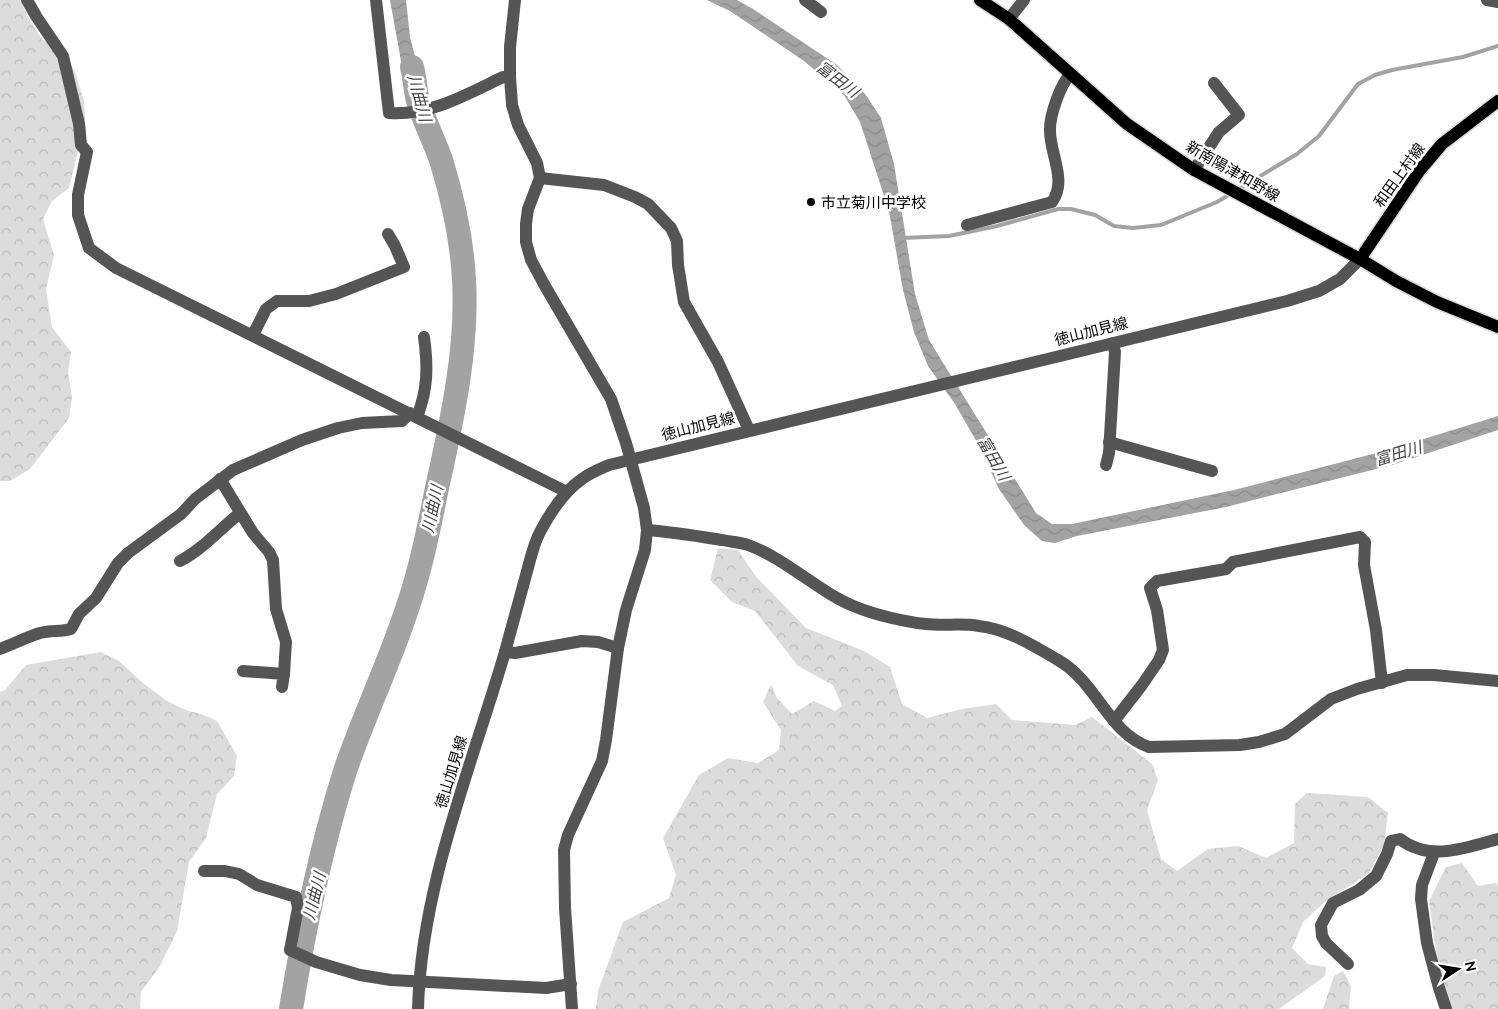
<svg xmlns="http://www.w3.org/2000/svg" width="1498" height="1009" font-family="Ubuntu,'Noto Sans JP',sans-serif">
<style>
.forest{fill:url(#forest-crowns)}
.water{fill:url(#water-waves)}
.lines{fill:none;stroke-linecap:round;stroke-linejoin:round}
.stream{stroke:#a3a3a3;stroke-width:4}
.river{stroke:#a3a3a3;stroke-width:24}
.major-casing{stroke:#dbdbdb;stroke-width:15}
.minor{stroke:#555;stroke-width:12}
.major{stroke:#000;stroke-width:12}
.poi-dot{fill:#000;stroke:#fff;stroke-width:2}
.labels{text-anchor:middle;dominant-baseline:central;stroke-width:5;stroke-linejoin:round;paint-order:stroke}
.street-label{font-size:15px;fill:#000;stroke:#fff}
.poi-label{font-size:15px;fill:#000;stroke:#fff;text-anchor:start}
.water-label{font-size:16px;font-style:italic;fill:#444;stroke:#fff}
</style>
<defs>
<pattern id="forest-crowns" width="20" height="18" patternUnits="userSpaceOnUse" patternTransform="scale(1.25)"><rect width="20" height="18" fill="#dcdcdc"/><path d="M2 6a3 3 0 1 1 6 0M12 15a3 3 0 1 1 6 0" fill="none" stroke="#bbb"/></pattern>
<pattern id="water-waves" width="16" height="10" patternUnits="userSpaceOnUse" patternTransform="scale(1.25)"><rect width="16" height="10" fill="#a3a3a3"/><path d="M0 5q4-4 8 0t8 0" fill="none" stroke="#8b8b8b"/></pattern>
</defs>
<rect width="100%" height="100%" fill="#fff"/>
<g class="forest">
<path d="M0,0H20L30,21L43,40L64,51L75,72L84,101L86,136L78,151L69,188L52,201L43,219L54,255L46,289L52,327L71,352L68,372L72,397L69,418L30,469L10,481H0Z"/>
<path d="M718,548L738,550L757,578L806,628L864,651L890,667L902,704L927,718L962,709L996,704L1012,720L1075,725L1092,717L1152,764L1158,780L1147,810L1161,859L1177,871L1208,849L1238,846L1266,858L1294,843L1295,804L1307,793L1368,797L1388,813L1384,845L1369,873L1326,901L1303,922L1292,948L1308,964L1326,967L1325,976L1279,1009H596L598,991L623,922L669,898L676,875L663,838L699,775L728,758L758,763L779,750L781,730L763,702L771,684L777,698L792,714L814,701L835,711L842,706L833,685L798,666L755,611L732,602L710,580Z"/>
<path d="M101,652L119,661L143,683L167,701L188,711L201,714L217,721L237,756L234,776L217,794L206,838L189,862L177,931L160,966L141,992L140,1009H0V692L5,690L26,665Z"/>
<path d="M1462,863L1478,886L1495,883L1498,885V1009H1450L1440,980L1429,901L1446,867Z"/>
<path d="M1343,971L1351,986L1349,1009H1323L1334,976Z"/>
</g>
<g class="water">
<path d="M390,0H406L410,37L426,99L413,101L401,61Z"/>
<path d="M707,0H737L753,9L837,65L866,95L881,118L894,164L915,294L929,340L1036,513L1052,524H1072L1234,490L1388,450L1498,416V430L1392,465L1226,507L1077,536L1055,543L1042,541L1024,525L999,489L978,444L955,404L928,366L914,332L903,290L889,211L860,122L844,95L804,61L730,11Z"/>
</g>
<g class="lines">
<path class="stream" d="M902,238L949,236L997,226L1058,209H1071L1095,215L1114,226L1133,228L1161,225L1217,202L1297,154L1319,136L1358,84L1375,75L1392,70L1463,57L1498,46"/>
<path class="river" d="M291,1009C304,929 321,848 345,771C364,715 390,662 408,606C421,568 429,527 437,488C452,420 468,349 464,280C462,239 453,199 441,160C434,140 424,121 418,101C415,90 415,78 412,67"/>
<g class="major-casing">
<g id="major">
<path d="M980,0L1009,19L1127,124L1194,170L1360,259L1396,281L1437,302L1498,327"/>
<path d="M1360,259L1420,170L1442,144L1498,101"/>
</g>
</g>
<g class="minor">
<path d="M27,0L36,16L63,56L79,124L81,145L87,152L78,195V215L89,248L116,268L567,492"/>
<path d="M376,0L389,113C430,116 467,94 503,77H510"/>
<path d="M515,0L510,47V77L512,105L518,125L537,163L540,178L528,209L526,224V242L531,260L545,286L611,399L626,443L644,508L647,530L645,550L626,610L618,648L606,740L602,761L568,835L564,850L565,908L572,1009"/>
<path d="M805,0L821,12"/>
<path d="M1487,0L1498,2"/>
<path d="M1009,19L1024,0"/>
<path d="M1194,170L1219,132L1239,115L1214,83"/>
<path d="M540,178L604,185L635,197L648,204L671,228L677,241L678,265L684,302L718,362L749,430"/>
<path d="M967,225L1052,202C1068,180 1049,153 1050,129C1050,115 1060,85 1070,75"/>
<path d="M253,335L266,309L277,301H309L336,294L404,267L395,246L388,234"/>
<path d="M417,417C428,389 428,366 424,337"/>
<path d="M1109,442L1212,471"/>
<path d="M1106,465L1109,453L1115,352L1113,343"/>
<path d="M220,479L253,533L269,552L273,560L276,609L286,642L284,674"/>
<path d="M647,530C673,532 697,536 722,540C731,542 740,542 748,545C787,559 818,592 856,607C875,615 906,622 926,624C944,626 962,623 979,626C1007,629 1034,646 1058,660C1097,682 1108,733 1149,747L1240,745L1259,742L1285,734L1331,699L1357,689L1407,675H1434L1498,681"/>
<path d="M180,561C203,549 220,529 240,513"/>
<path d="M0,649C13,644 27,637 40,633C51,630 61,632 71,629L79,614L96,598L118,563L128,553L181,514L195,499L233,470L302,440L338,428L362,423L402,421L410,413"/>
<path d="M505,652L515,653L582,641L598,642L618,648"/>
<path d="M243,671L284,674L282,687"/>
<path d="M1114,721L1142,685L1159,660L1163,650L1157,610L1150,588L1157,581L1226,569L1233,562L1360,537L1365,542L1364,565L1376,630L1382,683"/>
<path d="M1434,853L1422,885L1421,899L1427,943L1439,988L1446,1009"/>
<path d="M204,871H225L239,874L257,885L296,897L298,908L290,950L316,962L360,975L391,980L546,988L571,984"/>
<path d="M1348,964L1326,943L1322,936L1321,925L1333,903L1359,890L1376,876L1387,854L1391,841L1400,839C1429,862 1466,848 1498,839"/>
<path d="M418,1009C421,887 471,768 505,652C512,627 519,601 526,575C530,561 533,545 540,532C550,513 563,492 582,479C590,473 600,469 609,465L1287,301L1319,291L1340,279L1360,259"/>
</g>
<use href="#major" class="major"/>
</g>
<circle class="poi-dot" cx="811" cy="202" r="5"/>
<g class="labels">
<g class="street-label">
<text transform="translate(1233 171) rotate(30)">新南陽津和野線</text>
<text transform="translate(1399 175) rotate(-54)">和田上村線</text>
<text transform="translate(1091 331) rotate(-14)">徳山加見線</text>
<text transform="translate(698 426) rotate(-14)">徳山加見線</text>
<text transform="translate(451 772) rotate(-73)">徳山加見線</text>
</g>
<g class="poi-label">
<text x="821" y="202">市立菊川中学校</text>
</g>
<g class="water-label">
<text transform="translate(838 79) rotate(37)">富田川</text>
<text transform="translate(420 98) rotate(75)">川曲川</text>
<text transform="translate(1398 453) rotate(-17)">富田川</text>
<text transform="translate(994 458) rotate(60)">富田川</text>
<text transform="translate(432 509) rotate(-78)">川曲川</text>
<text transform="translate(314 896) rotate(-76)">川曲川</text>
</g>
</g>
<g transform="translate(1458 969) rotate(78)" stroke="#ffffff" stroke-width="4" paint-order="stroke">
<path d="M0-4L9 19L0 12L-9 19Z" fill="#000000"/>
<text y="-8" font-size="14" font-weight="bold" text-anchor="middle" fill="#000000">N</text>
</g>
</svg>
